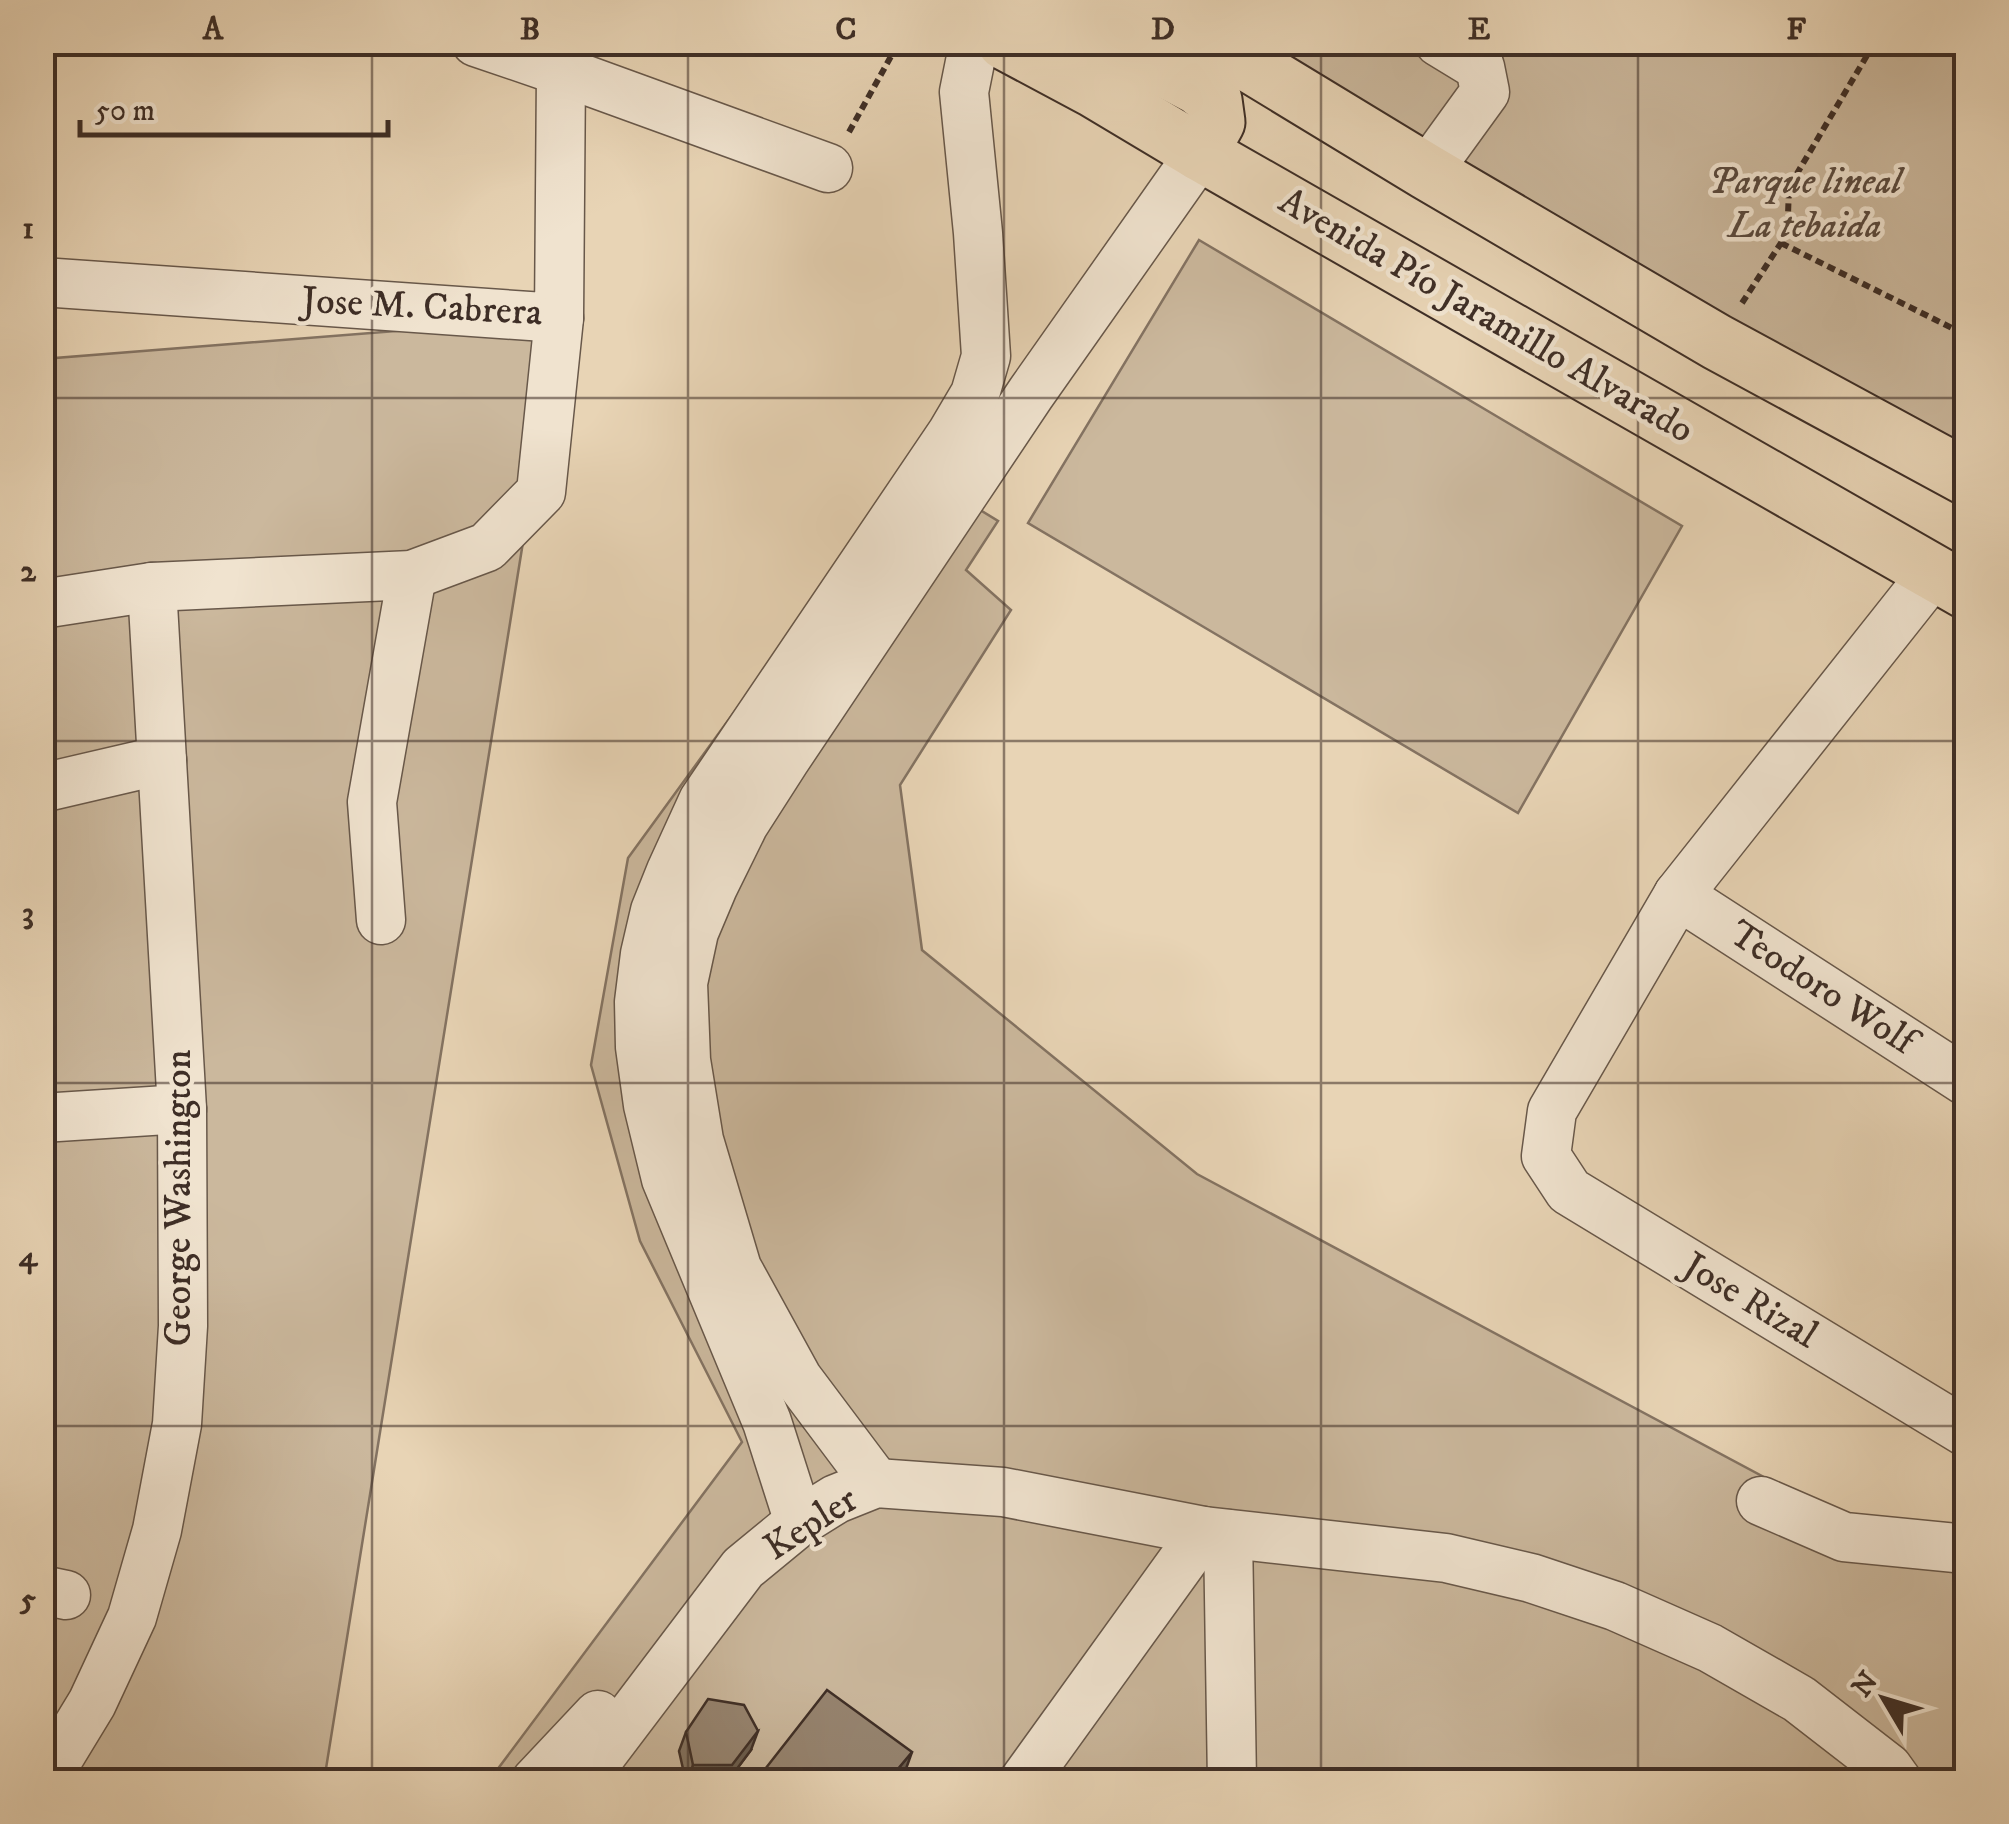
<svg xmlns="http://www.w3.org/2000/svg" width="2009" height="1824" font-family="'IM FELL DW Pica',serif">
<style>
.green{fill:#cbb89d;stroke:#847362;stroke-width:2.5}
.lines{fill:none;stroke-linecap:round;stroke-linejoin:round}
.minor-casing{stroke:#68584a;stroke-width:51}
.major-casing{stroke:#3e2e26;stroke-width:59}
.path{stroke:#3e2e26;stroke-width:6;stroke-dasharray:8 5;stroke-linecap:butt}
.minor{stroke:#f0e3cf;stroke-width:48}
.major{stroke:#e8d4b5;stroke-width:55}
.wall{fill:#817260;stroke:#3e2e26;stroke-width:2.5}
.shaded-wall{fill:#695c4e;stroke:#3e2e26;stroke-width:2.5}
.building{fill:#968470;stroke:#3e2e26;stroke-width:2.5}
.grid{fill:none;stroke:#3e2e26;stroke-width:2.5;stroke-opacity:0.55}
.labels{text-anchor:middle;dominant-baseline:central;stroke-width:9;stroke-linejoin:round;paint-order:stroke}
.park-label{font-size:38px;font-style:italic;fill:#5a4a3e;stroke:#f0e3cf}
.street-label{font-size:38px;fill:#3e2e26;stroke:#f0e3cf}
.neatline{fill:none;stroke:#3e2e26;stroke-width:4}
.grid-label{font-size:32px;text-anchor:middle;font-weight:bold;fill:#3e2e26}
</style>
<rect width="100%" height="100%" fill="#e8d4b5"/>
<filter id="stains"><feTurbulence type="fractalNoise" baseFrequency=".002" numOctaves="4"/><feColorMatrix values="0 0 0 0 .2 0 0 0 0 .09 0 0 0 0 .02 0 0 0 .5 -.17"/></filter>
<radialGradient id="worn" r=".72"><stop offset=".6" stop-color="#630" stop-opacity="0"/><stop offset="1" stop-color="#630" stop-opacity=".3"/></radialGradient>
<g class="green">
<path d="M1213,43H1966V477Z"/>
<path d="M1199,240L1682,526L1518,813L1028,523Z"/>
<path d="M559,318L324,1781L43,1782V359Z"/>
<path d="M912,468L998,521L966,570L1011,610L900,785L922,950L1197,1174L1848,1522L1966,1528V1781L488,1782L742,1442L640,1241L591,1065L628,858Z"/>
</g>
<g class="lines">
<g class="minor-casing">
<g id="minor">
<path d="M476,42L561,71L828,168"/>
<path d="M1427,172L1485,92L1480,67L1439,42"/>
<path d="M42,282L559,318L561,71"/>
<path d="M1934,572L1678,895L1552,1111L1546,1156L1569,1191L1966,1432"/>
<path d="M42,604L152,587L412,575L487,547L541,492L559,318"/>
<path d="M42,788L162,760"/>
<path d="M1678,895L1966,1081"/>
<path d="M381,920L372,802L412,575"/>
<path d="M42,1118L182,1109"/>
<path d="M876,1483L798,1379L737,1268L699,1140L686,1060L683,983L694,932L713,887L744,824L785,760L1031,393L1200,153"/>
<path d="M1761,1501L1844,1537L1966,1549"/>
<path d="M799,1522L767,1422L666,1179L648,1105L640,1047L639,1002L645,954L655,911L671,871L703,801L952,433L975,394L986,356L978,233L964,92L974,42"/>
<path d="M1228,1534L1232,1782"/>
<path d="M42,1590L66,1595"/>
<path d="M44,1782L92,1703L132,1617L157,1530L177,1424L183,1326L182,1109L152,587"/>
<path d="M535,1782L598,1715"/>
<path d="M581,1782L743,1568L799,1522L836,1499L876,1483L1003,1492L1204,1531L1446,1558L1531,1578L1615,1606L1710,1648L1799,1699L1888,1768L1898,1782"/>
<path d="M1023,1782L1204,1531"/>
</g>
</g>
<g class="major-casing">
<g id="major">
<path d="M1005,42L1093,89L1200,153L1966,591"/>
<path d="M1113,42L1198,87L1214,100L1217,122L1200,153"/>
<path d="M1213,42L1427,172L1717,342L1966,477"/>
</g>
</g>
<g class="path">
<path d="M849,132L899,42"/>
<path d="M1781,243L1966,335"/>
<path d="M1742,303L1781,243L1788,215L1789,187L1875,42"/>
</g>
<use href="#minor" class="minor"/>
<use href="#major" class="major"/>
</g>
<path class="wall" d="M686,1732L751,1750L727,1782H686L679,1751Z"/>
<g class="shaded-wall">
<path d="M758,1731L751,1750L727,1782H687L693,1765Z"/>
<path d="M912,1752L902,1780L887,1782Z"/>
</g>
<g class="building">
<path d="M827,1690L912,1752L887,1782H755Z"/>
<path d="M708,1699L744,1705L758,1731L732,1765H693L686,1732Z"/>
</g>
<path class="grid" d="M372,42V1782M688,42V1782M1004,42V1782M1321,42V1782M1638,42V1782M42,398H1966M42,741H1966M42,1083H1966M42,1426H1966"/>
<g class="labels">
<g class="park-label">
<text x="1805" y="182">Parque lineal<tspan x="1805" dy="44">La tebaida</tspan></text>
</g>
<g class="street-label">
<text transform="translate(422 307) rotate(3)">Jose M. Cabrera</text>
<text transform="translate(1486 316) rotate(30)">Avenida Pío Jaramillo Alvarado</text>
<text transform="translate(1822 988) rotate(33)">Teodoro Wolf</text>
<text transform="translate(179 1198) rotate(-90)">George Washington</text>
<text transform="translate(1750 1301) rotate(31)">Jose Rizal</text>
<text transform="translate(811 1524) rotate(-33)">Kepler</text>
</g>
</g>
<rect width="2009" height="1824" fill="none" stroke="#e8d4b5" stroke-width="110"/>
<g transform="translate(1884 1699) rotate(308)" stroke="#f0e3cf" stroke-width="8" paint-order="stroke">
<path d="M0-8L18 38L0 25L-18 38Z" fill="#3e2e26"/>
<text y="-15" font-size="28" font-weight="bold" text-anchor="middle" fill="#3e2e26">N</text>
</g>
<path d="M80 120v15h308v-15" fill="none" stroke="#3e2e26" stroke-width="5"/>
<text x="95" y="120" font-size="30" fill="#3e2e26" stroke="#f0e3cf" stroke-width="8" paint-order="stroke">50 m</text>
<rect x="55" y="55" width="1899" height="1714" class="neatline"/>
<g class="grid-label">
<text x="213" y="39">A</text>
<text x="530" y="39">B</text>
<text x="846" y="39">C</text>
<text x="1163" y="39">D</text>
<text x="1479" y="39">E</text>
<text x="1796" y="39">F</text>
<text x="28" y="238">1</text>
<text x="28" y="581">2</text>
<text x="28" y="923">3</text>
<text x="28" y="1266">4</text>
<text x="28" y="1609">5</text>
</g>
<rect width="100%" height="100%" filter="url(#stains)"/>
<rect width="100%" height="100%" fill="url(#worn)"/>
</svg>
